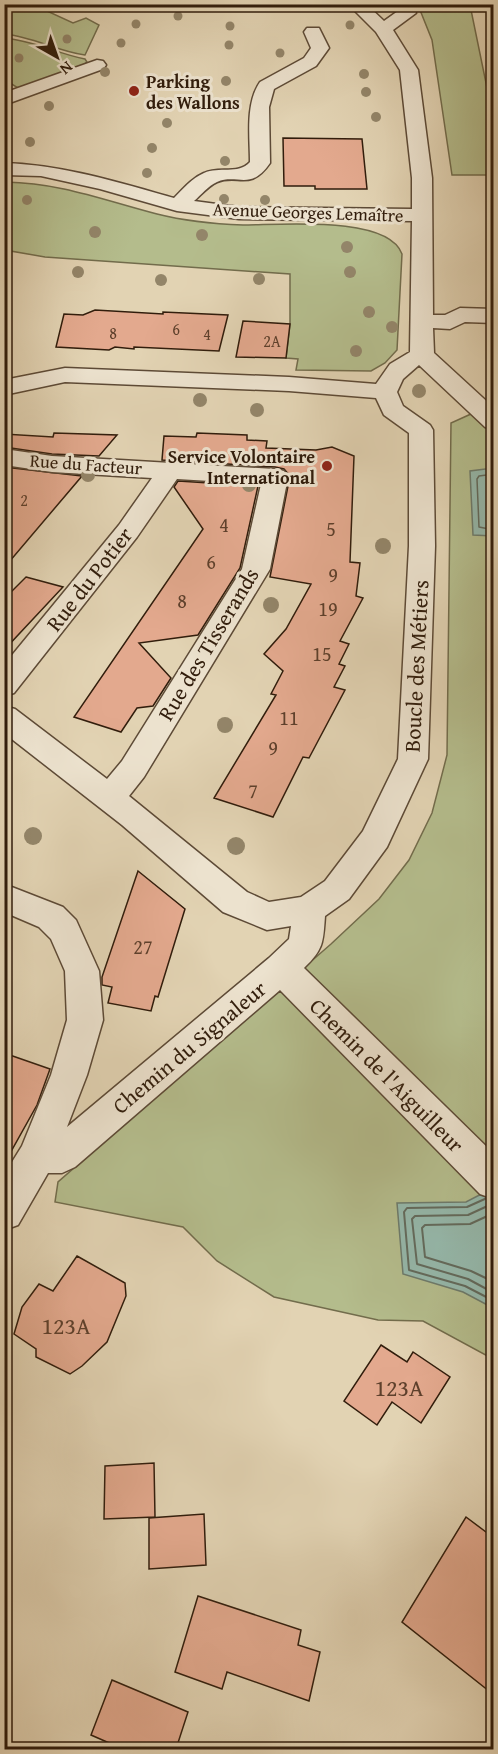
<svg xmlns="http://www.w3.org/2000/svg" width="498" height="1754" font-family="'Gentium Book Plus',serif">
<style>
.green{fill:#b4bc8c;stroke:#726c4c;stroke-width:1.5}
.water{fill:#95b8ab;stroke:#6d7a6b;stroke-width:1.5}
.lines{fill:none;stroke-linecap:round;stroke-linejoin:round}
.shore-far1{stroke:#636a5c;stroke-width:1.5}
.shore{stroke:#636a5c;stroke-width:2}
.building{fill:#e3a98e;stroke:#311d0c;stroke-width:1.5}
.minor-casing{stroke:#5d4a36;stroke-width:3}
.minor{fill:#ece2ce;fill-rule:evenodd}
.tree{fill:#938569}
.poi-dot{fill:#8f2418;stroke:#ece2ce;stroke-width:2}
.labels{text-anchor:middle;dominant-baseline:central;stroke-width:6;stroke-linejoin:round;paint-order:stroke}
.far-number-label{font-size:16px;fill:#5e402c}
.far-poi-label{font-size:18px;font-weight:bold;fill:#311d0c;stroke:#ece2ce;text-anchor:start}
.far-street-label{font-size:18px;fill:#311d0c;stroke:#ece2ce}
.number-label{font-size:20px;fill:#5e402c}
.street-label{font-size:22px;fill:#311d0c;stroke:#ece2ce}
.near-number-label{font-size:24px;fill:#5e402c}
</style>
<rect width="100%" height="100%" fill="#e2d3b3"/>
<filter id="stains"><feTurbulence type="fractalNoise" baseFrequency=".00333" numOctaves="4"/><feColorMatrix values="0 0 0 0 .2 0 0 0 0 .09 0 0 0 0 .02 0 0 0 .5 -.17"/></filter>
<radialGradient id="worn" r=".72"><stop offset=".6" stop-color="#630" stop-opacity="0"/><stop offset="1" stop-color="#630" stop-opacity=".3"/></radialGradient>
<g class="green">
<path d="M27,5H34L73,23L86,18L99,25L85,55C57,51 33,37 5,34V13Z"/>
<path d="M418,5H470L493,117V175H452L432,40Z"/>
<path d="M4,38C32,40 58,54 85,59L87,62L82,66L18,88L5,80Z"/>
<path d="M5,182C61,183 103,200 157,214C185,221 215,224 243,225C280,225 388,215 402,254L397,350L385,363L371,371L296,370L298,359L286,358L290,324V274L45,257L5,250Z"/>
<path d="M471,414L494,436L493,1359L423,1321L378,1320L274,1297L217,1261L183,1227L55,1202L58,1182L331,944L379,899L409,860L432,813L447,755L451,423Z"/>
</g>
<g class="water">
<path d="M493,468V536L473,535L470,471Z"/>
<path d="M493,1188V1308L463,1292L403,1274L397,1203L466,1202Z"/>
</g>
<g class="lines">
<path class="shore-far1" d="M494,474L479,476L477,479L479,527L494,530"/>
<g class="shore">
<path d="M487,1198L467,1207L407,1208L404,1212L409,1270L465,1286L494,1301"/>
<path d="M494,1203L468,1215L415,1216L412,1219L417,1264L468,1279L494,1293"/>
<path d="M494,1213L470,1224L425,1225L422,1228L425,1257L471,1271L494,1282"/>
</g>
</g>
<g class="building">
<path d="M283,138L362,139L367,189H315V186H284Z"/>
<path d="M95,310L163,314V312L228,315L219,351L134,347V349L115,347L109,350L56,347L64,314L83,315Z"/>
<path d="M243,321L290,324L286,358L236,357Z"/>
<path d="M54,433L117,435L99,456L52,454L4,447V434L53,437Z"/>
<path d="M197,433L247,435V440L267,441L266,448L316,450L332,447L354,456L350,562L360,563L356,596L363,598L340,641L349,644L339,664L345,666L334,687L345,690L309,758L303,757L273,817L214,798L276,695L271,694L283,671L264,654L286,629L311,584L270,577L290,476L284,469L275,467L162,460L164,436L196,437Z"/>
<path d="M4,467L82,476L4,568Z"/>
<path d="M178,481L258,486L240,568L198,635L139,643L171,678L153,706L137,708L121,732L74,717L203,529L174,487Z"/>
<path d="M26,577L63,587L4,650V599Z"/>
<path d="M138,871L185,909L158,997L155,996L151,1011L108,1003L112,987L102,985V977Z"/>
<path d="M4,1053L50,1069L37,1105L4,1164Z"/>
<path d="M77,1256L125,1283L126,1296L107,1342L82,1366L70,1374L36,1357V1349L14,1334L22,1307L39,1284L53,1291Z"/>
<path d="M381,1345L407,1362L413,1352L450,1377L421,1423L392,1402L377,1425L344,1401Z"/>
<path d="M154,1463L155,1517L104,1519L105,1466Z"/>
<path d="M204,1514L206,1565L149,1569V1518Z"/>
<path d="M466,1517L494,1538V1695L402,1622Z"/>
<path d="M198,1596L301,1630L298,1645L320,1652L309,1701L227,1672L222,1689L175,1672Z"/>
<path d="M112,1680L188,1712L176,1749H123L91,1735Z"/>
</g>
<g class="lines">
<g class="minor-casing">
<g id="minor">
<path d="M348,4H366L384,21L398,11V4H414L416,13L393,30L418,70L432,178L433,315H445L460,308L494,309V323L465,322L450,329L433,328L434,353L494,408V429L485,427L419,365L403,379L397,392L403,406L430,425L433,430L435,546L428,759L387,847L349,899L325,916C323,942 324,949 304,968L494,1154V1199L480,1194L280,990L75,1167L62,1173H48L18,1225L4,1230V1175L22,1146L51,1075L67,1020L65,971L51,939L39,927L4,912V884L63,907L76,920L99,971L103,1020L87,1075L67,1127L269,958L289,939L291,926L267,930L223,912L122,825L4,733V706L15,709L107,779L122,761L242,569L261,484L177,479L137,537L14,693L4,696V665L119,525L152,478L52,472L4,465V449L52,456L275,469L284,471L288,477L270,569L144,777L129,796L247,892L269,902L301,897L325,881L363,831L398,759L409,546V433L384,415L376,398L289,391L65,382L4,395V380L65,368L289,377L376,384L390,364L410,352L412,221L239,219L177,211L100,189L41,176L4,175V163C63,165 117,182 174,198C183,189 192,178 204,173C219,166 238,175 250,162C250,137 245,104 260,82L304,58L311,48L304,32L307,28H319L329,48L316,66L274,89L269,107L270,163C250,192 238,173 217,182C208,186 201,195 194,201L239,207L412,209V178L400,70L376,32Z"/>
<path d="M97,60L103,61L106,65L103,69L4,105V93Z"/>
</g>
</g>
<use href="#minor" class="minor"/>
</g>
<g class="tree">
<circle cx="178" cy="16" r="4.5"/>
<circle cx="136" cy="24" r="4.5"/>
<circle cx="350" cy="25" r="4.5"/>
<circle cx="230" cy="26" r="4.5"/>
<circle cx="67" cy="39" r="4.5"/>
<circle cx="121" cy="43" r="4.5"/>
<circle cx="229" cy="45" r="4.5"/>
<circle cx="280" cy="53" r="4.5"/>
<circle cx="19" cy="58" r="4.5"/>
<circle cx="105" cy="72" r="5"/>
<circle cx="364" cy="74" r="5"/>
<circle cx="226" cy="81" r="5"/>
<circle cx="366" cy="92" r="5"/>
<circle cx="49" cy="106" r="5"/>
<circle cx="376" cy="117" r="5"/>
<circle cx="167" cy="123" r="5"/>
<circle cx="30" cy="142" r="5"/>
<circle cx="152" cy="148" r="5"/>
<circle cx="225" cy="161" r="5"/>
<circle cx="147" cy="173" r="5"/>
<circle cx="224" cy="199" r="5"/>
<circle cx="27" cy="200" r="5"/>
<circle cx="265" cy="200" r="5"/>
<circle cx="95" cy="232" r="6"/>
<circle cx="202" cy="235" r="6"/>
<circle cx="347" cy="247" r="6"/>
<circle cx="78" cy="272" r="6"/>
<circle cx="350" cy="272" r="6"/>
<circle cx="259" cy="279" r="6"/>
<circle cx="161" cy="280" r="6"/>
<circle cx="369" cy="312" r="6"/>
<circle cx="392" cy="327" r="6"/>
<circle cx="356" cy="351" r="6"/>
<circle cx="419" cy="391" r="7"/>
<circle cx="200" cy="400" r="7"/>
<circle cx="257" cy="410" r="7"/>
<circle cx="88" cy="475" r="7"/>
<circle cx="249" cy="485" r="7"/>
<circle cx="383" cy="546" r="8"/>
<circle cx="271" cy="605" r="8"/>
<circle cx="225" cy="725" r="8"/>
<circle cx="33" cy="836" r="9"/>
<circle cx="236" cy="846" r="9"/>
</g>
<g class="poi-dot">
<circle cx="134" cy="91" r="6"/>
<circle cx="327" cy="466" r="6"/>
</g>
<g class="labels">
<g class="far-number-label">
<text x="176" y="329">6</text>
<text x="113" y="333">8</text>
<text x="207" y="334">4</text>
<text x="272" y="341">2A</text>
<text x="24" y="500">2</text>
</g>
<g class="far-poi-label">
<text x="146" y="81">Parking<tspan x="146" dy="21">des Wallons</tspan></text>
<text x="315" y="456" text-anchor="end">Service Volontaire<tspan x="315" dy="21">International</tspan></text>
</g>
<g class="far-street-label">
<text transform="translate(308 212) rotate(2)">Avenue Georges Lemaître</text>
<text transform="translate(86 464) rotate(4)">Rue du Facteur</text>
</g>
<g class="number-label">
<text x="224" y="524">4</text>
<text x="331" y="528">5</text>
<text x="211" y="561">6</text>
<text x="333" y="574">9</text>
<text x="182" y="600">8</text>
<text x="328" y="608">19</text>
<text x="322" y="653">15</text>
<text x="289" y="717">11</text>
<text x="273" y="747">9</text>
<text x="253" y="790">7</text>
<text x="143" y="946">27</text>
</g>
<g class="street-label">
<text transform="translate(89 579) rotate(-52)">Rue du Potier</text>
<text transform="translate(208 644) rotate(-59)">Rue des Tisserands</text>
<text transform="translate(416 666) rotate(-87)">Boucle des Métiers</text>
<text transform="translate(189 1047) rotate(-40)">Chemin du Signaleur</text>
<text transform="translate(387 1075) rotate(45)">Chemin de l'Aiguilleur</text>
</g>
<g class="near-number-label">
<text x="66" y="1325">123A</text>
<text x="399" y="1387">123A</text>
</g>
</g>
<rect width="498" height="1754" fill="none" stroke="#e2d3b3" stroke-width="24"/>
<rect x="6" y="6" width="486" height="1742" fill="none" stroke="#311d0c" stroke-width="3"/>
<rect x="12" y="12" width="474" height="1730" fill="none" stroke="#311d0c" stroke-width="1.5"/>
<g transform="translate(57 57) rotate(140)" stroke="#ece2ce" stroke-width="4.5" paint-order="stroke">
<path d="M0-4.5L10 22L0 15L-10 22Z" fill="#311d0c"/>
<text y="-9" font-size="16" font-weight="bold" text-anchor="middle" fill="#311d0c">N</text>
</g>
<rect width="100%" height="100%" filter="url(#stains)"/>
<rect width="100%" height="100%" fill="url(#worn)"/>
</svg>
